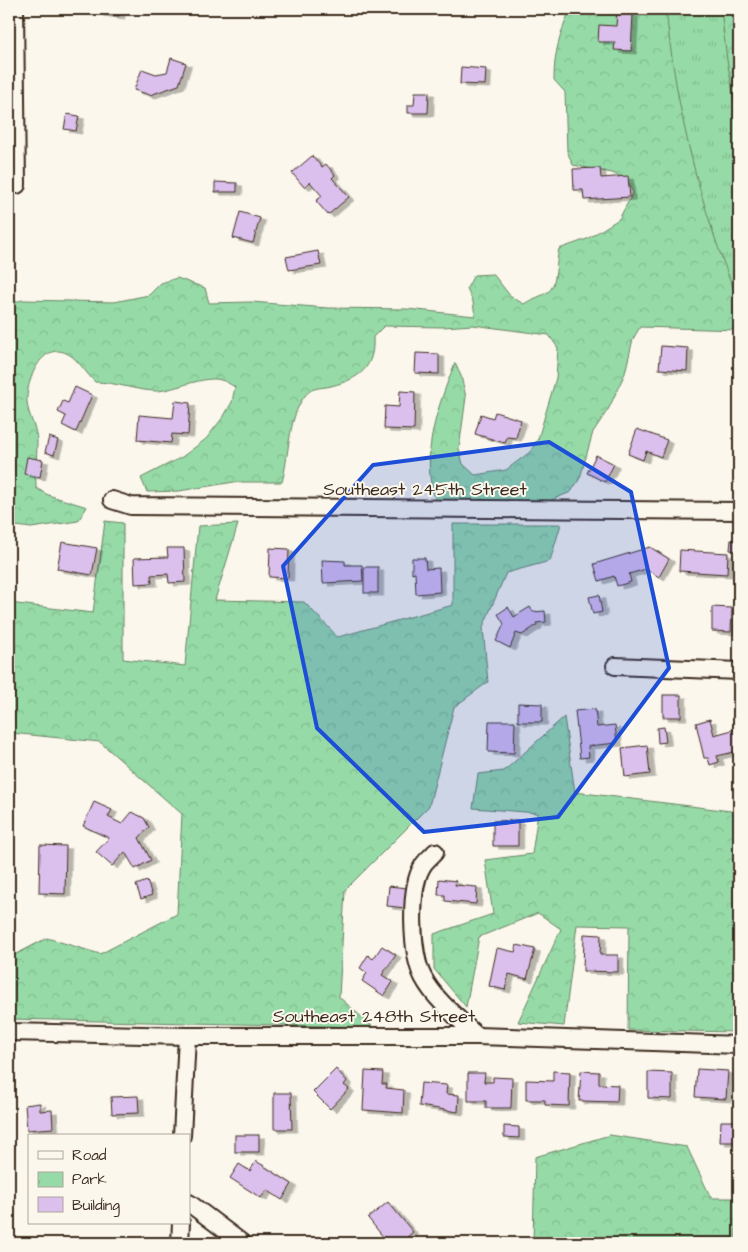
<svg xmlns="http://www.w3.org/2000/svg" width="748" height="1252" font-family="'Architects Daughter',sans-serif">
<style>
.forest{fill:url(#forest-crowns);stroke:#688262}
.park{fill:url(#park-tufts);stroke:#688262}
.building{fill:#dbbfed;stroke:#3b2a1e;filter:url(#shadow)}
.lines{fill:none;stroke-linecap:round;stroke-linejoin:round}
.minor-casing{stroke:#3b2a1e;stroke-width:20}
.minor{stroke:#fbf7ec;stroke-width:16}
.marked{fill:#1d4ed8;fill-opacity:0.2;stroke:#1d4ed8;stroke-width:4;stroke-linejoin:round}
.labels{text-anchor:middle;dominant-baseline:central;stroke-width:4;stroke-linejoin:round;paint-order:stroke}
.street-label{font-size:18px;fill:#3b2a1e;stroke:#fbf7ec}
</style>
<defs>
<pattern id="forest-crowns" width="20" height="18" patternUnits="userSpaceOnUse" patternTransform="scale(1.25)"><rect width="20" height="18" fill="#96dba7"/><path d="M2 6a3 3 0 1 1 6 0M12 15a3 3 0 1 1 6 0" fill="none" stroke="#82bc8f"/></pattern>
<pattern id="park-tufts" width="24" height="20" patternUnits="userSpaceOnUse" patternTransform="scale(1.25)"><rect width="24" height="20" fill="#96dba7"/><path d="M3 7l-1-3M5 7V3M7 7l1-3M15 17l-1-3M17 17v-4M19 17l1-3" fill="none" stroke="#82bc8f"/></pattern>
<filter id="shadow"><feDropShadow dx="5.5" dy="3" stdDeviation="0" flood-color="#0004"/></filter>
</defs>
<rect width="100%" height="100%" fill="#fbf7ec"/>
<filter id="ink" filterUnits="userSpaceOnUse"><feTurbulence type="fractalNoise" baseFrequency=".02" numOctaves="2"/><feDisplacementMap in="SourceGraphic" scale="10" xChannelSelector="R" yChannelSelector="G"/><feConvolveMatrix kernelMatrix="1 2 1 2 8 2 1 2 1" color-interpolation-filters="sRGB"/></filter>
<g filter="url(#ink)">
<g class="forest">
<path d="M45,9H105L68,14Z"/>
<path d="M570,9H728L739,14V330L640,327L633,339L625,373L609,408L593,432L580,478L571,492L544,503L436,502C419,456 438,406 455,363L461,376L466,397L459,449L463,464L475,475L506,470L530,452L538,439L556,378L558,348L549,335L473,325L443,327L384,326L373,337C375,368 359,379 331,386C319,389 312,386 304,397C288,418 289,457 282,482H234L179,491L147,492L141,478L182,457L206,439L224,416L232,402L235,387C231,385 226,381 221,380C205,375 175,390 157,391C136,391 116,382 95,382C88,375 82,366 75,359C46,333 26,377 27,402C28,416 37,427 37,442C37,458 35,472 36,488L48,495L87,507L78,521L31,528L9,525V303L23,300L114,302L149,295L161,283L177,278L205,288L209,303L251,302L328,308L407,309L475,316L473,302L467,288L474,275L493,274L511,297L524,304C531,299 543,296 549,291C557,285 556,260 559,249L587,239L619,219L633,193L627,179L612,173L573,165L567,151L565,92L554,80C554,51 560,36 570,9Z"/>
<path d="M105,521L123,523V659L185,666L198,526L238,524L215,600L304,602L338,637L453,605V524H561L550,561L506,573L483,627L488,682L454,707L429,806L345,890L339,997L373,1027L9,1019V958L47,938L100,954L177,914L182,814L100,742L11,733L9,715V603L93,613Z"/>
<path d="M564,717L575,792L739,812V1032L628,1030L629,926L577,925L564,1026L518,1022L561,929L538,913L479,937L466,1007L434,969V934L493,914L485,860L532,854L538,813L473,808L478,774L504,771Z"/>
<path d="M610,1135L687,1147L711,1198H738L735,1243H533L535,1157Z"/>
</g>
<path class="park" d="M666,9H721L727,60L739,126V302C700,208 676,110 666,9Z"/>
<g class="building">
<path d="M99,9H120L119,16L98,13Z"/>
<path d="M617,13L633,14L631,51L614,50L615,42H598L599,25L616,26Z"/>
<path d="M171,58L186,63L179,85L150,95L134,90L142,69L156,74L167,72Z"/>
<path d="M461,67L486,69L485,85L460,84Z"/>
<path d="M415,92H429L428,113H408V105H414Z"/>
<path d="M67,114L79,116L76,131L64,129Z"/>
<path d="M312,156L322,167L326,164L335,175L332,178L349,197L328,215L316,201L322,196L310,182L304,187L292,173Z"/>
<path d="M600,168L601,178L628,176L630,197L584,200L583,190H574L573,169Z"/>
<path d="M215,182L237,183V192H215Z"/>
<path d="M240,212L260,218L253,243L233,238Z"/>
<path d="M318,251L321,265L289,270L286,257Z"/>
<path d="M661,346L688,348L687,371L659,369Z"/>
<path d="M416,353L439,354V374L415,373Z"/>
<path d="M75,387L92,395L76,432L62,425L66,416L58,412L63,401L68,403Z"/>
<path d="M400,391L415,392L414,430L384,429L385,406L399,407Z"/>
<path d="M175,401L190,403L188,435L172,434L171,443L137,440L139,415L173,418Z"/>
<path d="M495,412L521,420L516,438L507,437L505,443L475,434L481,414L493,418Z"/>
<path d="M637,429L667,440L661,457L646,451L643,460L628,454Z"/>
<path d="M49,437L58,440L54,455L45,452Z"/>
<path d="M736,439H739V463H734Z"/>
<path d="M596,455L614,464L605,482L587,473Z"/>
<path d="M27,457L43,460L40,477L24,474Z"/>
<path d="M731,540L739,541V551L730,550Z"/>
<path d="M62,542L97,548L92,575L57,569Z"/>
<path d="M650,547L669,559L659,577L646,569L629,574L631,582L617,586L614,576L599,581L594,564Z"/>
<path d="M167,548H184L185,582L169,583L168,574L151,575L152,583L135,584L134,558L168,557Z"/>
<path d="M270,548L289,549L288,578L269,577Z"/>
<path d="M680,550L728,553L727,574L679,571Z"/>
<path d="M412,558H425L426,569L439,568L440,592L416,594L415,572L412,573Z"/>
<path d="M322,560L345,561V565H362L363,581L323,583Z"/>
<rect x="364" y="567" width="14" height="26"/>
<path d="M599,595L602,612L593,614L589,597Z"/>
<path d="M508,607L514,617L530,607L533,612L545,611L546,622L536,623L537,625L522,635L516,633L510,648L496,641L504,624L498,614Z"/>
<path d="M712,607L732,608L731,632L712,631Z"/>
<rect x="663" y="695" width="18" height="22"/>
<path d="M518,703L542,704V722H518Z"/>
<path d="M595,709L597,727L615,725L617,743L588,746L589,757L580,758L575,711Z"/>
<path d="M710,719L714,735L736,729L739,751L717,756L719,762L710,765L708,758H704L696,723Z"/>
<path d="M489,721H515L514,753L488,752Z"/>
<path d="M664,727L666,742L658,743L657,728Z"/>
<path d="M647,745L650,774L625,777L622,748Z"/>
<path d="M94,802L112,810L108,817L122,824L132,812L144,818L149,827L139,838L151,860L135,869L125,852L112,866L96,852L109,838L83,826Z"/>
<path d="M518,820V846H493V821Z"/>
<path d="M40,845L66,846L65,894L39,893Z"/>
<path d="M439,879L456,881L455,885L477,887L476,904L445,901V895H438Z"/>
<path d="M147,881L152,895L141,899L136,885Z"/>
<path d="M389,886L407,888L406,908L387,906Z"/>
<path d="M584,934L601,935L600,955H618V972L583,971Z"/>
<path d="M517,945L535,949L527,979L509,974L505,990L489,986L497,948L515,952Z"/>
<path d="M382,946L396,955L382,975L393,982L384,996L362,981L367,973L360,968L368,955L373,959Z"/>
<path d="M336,1069L347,1081L344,1085L349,1089L330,1109L313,1092Z"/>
<path d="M697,1069L728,1071L726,1099L695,1097Z"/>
<path d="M365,1071L383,1072L382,1084H387L386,1088L404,1090L403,1113L363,1110Z"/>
<path d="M553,1071L570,1072L569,1106L545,1105V1100H526V1080L553,1081Z"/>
<path d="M581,1071L599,1072V1084L618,1085L617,1102L579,1101Z"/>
<path d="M648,1072L672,1073V1099L648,1098Z"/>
<path d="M468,1073H485L484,1082H493V1077L512,1078L511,1108H486V1101H468Z"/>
<path d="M421,1083L447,1085L446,1094L459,1095L458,1112L419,1106Z"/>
<path d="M274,1093H291L292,1129H274Z"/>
<path d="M138,1096L139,1113L112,1114L111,1097Z"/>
<path d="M40,1103V1111L52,1110L53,1128L27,1130L25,1105Z"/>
<path d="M721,1121H739V1142H720Z"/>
<path d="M504,1126L519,1127V1138L504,1137Z"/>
<rect x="235" y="1135" width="24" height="17"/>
<path d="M256,1161L292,1184L282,1200L267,1190L261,1198L230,1178L239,1164L250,1171Z"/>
<path d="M388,1202L413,1232L406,1238L410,1243H388L368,1218Z"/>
<path d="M141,1238L142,1243H111Z"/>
</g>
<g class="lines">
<g class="minor-casing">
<g id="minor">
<path d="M15,9L17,185"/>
<path d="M112,500L131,506L739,511"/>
<path d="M615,666L739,671"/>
<path d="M435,852C431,857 425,861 422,867C409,889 411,954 423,977C435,1000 458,1018 477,1036"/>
<path d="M9,1032L187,1036H477L739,1045"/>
<path d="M182,1136L187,1036"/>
<path d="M189,1203L242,1243"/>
<path d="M180,1243L181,1223"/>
</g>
</g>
<use href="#minor" class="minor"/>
</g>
</g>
<path class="marked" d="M549,442L631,492L669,668L558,817L424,832L317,728L283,566L373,465Z"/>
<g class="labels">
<g class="street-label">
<text x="425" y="489">Southeast 245th Street</text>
<text x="374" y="1016">Southeast 248th Street</text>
</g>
</g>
<rect width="748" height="1252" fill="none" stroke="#fbf7ec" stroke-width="30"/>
<rect x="15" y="15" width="718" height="1222" fill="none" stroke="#3b2a1e" stroke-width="2" filter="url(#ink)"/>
<rect x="28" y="1134" width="162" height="90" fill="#fbf7ec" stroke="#aea59a"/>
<rect x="38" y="1151" width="25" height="8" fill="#fbf7ec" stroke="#aea59a"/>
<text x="72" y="1160" font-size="15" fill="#3b2a1e">Road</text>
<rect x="38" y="1172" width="25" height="15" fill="url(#park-tufts)" stroke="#aea59a"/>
<text x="72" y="1184" font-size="15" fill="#3b2a1e">Park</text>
<rect x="38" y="1197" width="25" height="15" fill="#dbbfed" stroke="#aea59a"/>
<text x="72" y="1210" font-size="15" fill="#3b2a1e">Building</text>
</svg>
